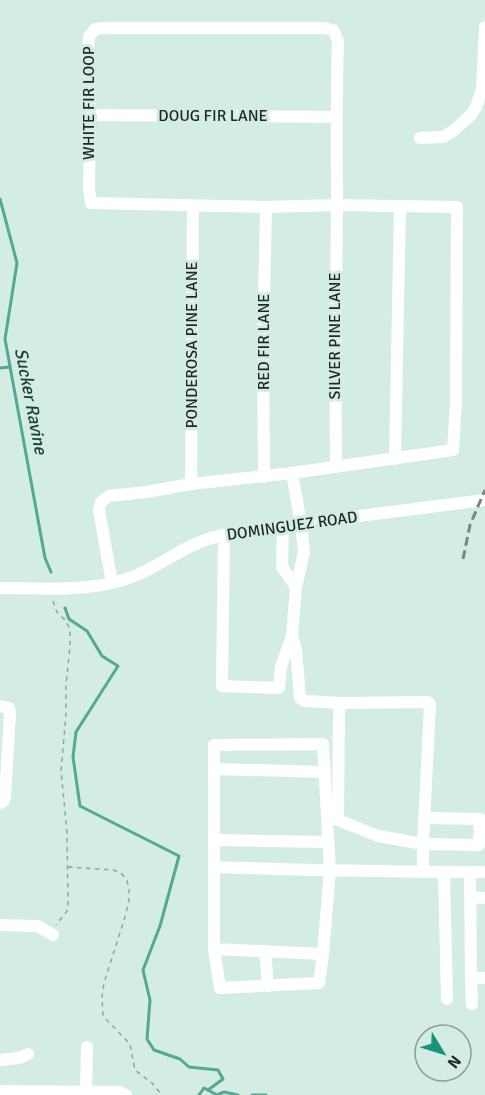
<svg xmlns="http://www.w3.org/2000/svg" width="485" height="1095" font-family="Signika,sans-serif">
<style>
.lines{fill:none;stroke-linecap:round;stroke-linejoin:round}
.stream{stroke:#53a992;stroke-width:3}
.path{stroke:#91a59f;stroke-width:1.5;stroke-dasharray:4.5 4.5;stroke-linecap:butt}
.minor{stroke:#fff;stroke-width:12}
.rail{stroke:#768882;stroke-width:3;stroke-dasharray:9 4.5;stroke-linecap:butt}
.labels{text-anchor:middle;dominant-baseline:central;stroke-width:6;stroke-linejoin:round;paint-order:stroke}
.street-label{font-size:16px;fill:#1e2825;stroke:#d3ece4}
.water-label{font-size:18px;font-style:italic;fill:#1c4339;stroke:#d3ece4}
</style>
<rect width="100%" height="100%" fill="#d3ece4"/>
<g class="lines">
<g class="stream">
<path d="M0,199L17,263L5,339L45,558L51,572"/>
<path d="M0,368L10,367"/>
<path d="M65,608L69,619L87,631L102,656L118,666L76,732L73,757L80,806L179,856L160,926L143,970L150,1000L147,1039L154,1050L180,1059L189,1067L218,1070L223,1079L208,1090L217,1095L224,1092L238,1095"/>
<path d="M199,1095L204,1088L208,1090"/>
<path d="M252,1095H266"/>
</g>
<g class="path">
<path d="M53,601L57,612L65,620L70,629V646L66,685V714L61,771L67,832L68,906L67,911L56,925"/>
<path d="M68,867L114,870L122,874L127,881L129,888V900L125,917L104,983L102,997L103,1016L130,1044L135,1070L152,1083L162,1095"/>
</g>
<g class="minor">
<path d="M90,115L336,117"/>
<path d="M420,138L443,137L453,131L471,115L476,107L482,89L485,27"/>
<path d="M395,459L400,206"/>
<path d="M292,473L301,524L304,552L296,587"/>
<path d="M264,477L263,346L266,207"/>
<path d="M191,484L193,206"/>
<path d="M224,535L222,686L279,688L281,667L292,636L296,587L282,567L283,526"/>
<path d="M112,583L99,510L101,502L109,496L146,492L191,484L292,473L453,450L456,401L457,207L337,205L266,207L91,203L89,189L90,115L88,50L89,37L95,29L104,28H324L333,30L338,41C336,96 337,151 337,206C336,293 335,380 336,467"/>
<path d="M0,588C44,588 90,593 132,577C153,569 172,555 193,545C208,538 225,534 241,531L485,500"/>
<path d="M292,636L296,649L300,698L305,701L342,703"/>
<path d="M0,706L9,708L10,713L5,797L3,802L0,803"/>
<path d="M214,769L325,772"/>
<path d="M214,840L328,842"/>
<path d="M214,867V949L323,954L330,870L323,744L214,745V867C305,870 395,872 485,872"/>
<path d="M423,871V844L378,836L338,820L339,710L342,703L428,702L430,704L423,844L479,845L480,819L425,818"/>
<path d="M444,872L447,999"/>
<path d="M470,872L471,978H485"/>
<path d="M470,897L485,898"/>
<path d="M0,925L38,926L53,935"/>
<path d="M214,949L220,988L319,983L323,954"/>
<path d="M265,951L268,986"/>
<path d="M471,978L472,1004"/>
<path d="M0,1060L19,1058L28,1054"/>
<path d="M0,1091L120,1092L126,1095"/>
<path d="M86,1091L87,1047"/>
</g>
<path class="rail" d="M463,559L470,525L485,490"/>
</g>
<g class="labels">
<g class="street-label">
<text transform="translate(89 103) rotate(-90)">WHITE FIR LOOP</text>
<text x="213" y="116">DOUG FIR LANE</text>
<text transform="translate(335 336) rotate(-90)">SILVER PINE LANE</text>
<text transform="translate(264 342) rotate(-90)">RED FIR LANE</text>
<text transform="translate(192 345) rotate(-90)">PONDEROSA PINE LANE</text>
<text transform="translate(292 526) rotate(-8)">DOMINGUEZ ROAD</text>
</g>
<g class="water-label">
<text transform="translate(31 401) rotate(79)">Sucker Ravine</text>
</g>
</g>
<g transform="translate(443 1053) rotate(128)"><circle r="28" fill="#d3ece4" stroke="#8b9e98" stroke-width="1.5"/>
<path d="M0-4.5L10 22L0 15L-10 22Z" fill="#19947a"/>
<text y="-9" font-size="16" font-weight="bold" text-anchor="middle" fill="#1e2825">N</text>
</g>
</svg>
